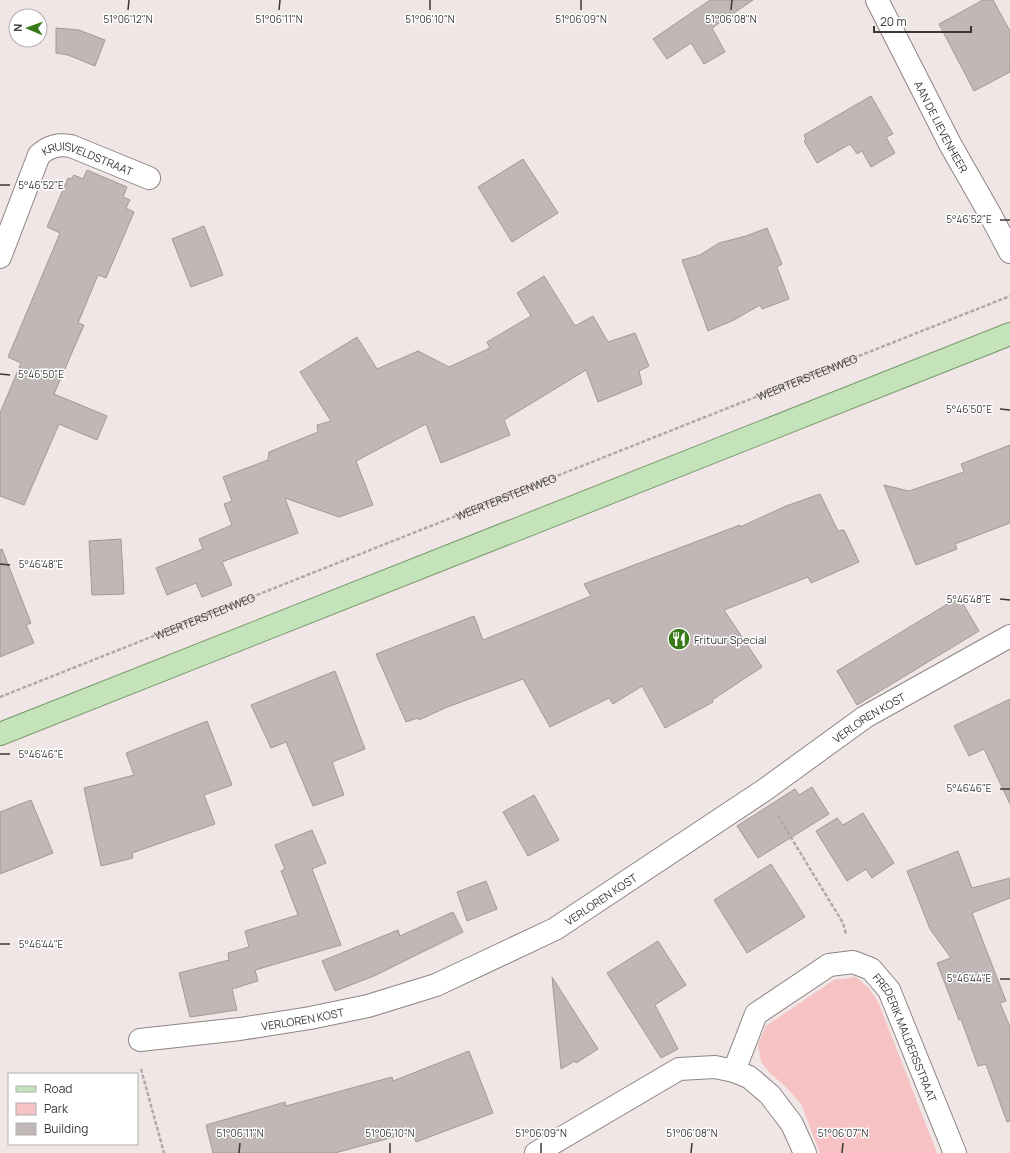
<svg xmlns="http://www.w3.org/2000/svg" width="1010" height="1153" font-family="Manrope,sans-serif">
<style>
.green{fill:#f6c2c3}
.building{fill:#c1b7b7;stroke:#a39999}
.lines{fill:none;stroke-linecap:round;stroke-linejoin:round}
.minor-casing{stroke:#8e8484;stroke-width:24}
.major-casing{stroke:#7b9b6e;stroke-width:24}
.path{stroke:#b1a9a9;stroke-width:2.5;stroke-dasharray:4 2;stroke-linecap:butt}
.minor{stroke:#fff;stroke-width:22}
.major{stroke:#c5e3ba;stroke-width:22}
.ticks{fill:none;stroke:#3b3737;stroke-width:1.5}
.labels{text-anchor:middle;dominant-baseline:central;stroke-width:3;stroke-linejoin:round;paint-order:stroke}
.street-label{font-size:11px;fill:#3b3737;stroke:#fff}
.poi-label{font-size:11px;fill:#3b3737;stroke:#fff;text-anchor:start}
.ticks-label{font-size:10px;text-anchor:middle;fill:#3b3737;stroke:#fff;stroke-width:3;stroke-linejoin:round;paint-order:stroke}
</style>
<rect width="100%" height="100%" fill="#f1e6e6"/>
<path class="green" d="M856,977L869,988L879,1004L937,1153H820L801,1104L786,1087L771,1074L761,1062L758,1044L766,1026L834,980Z"/>
<g class="building">
<path d="M710,0H753L712,28L725,52L704,64L691,43L667,59L653,39Z"/>
<path d="M983,0H993L1010,31V72L974,91L939,24Z"/>
<path d="M56,28L79,30L105,40L95,66L68,55L56,53Z"/>
<path d="M871,96L893,134L886,137L895,153L871,167L862,151L857,154L850,144L817,163L804,141L806,139L804,135Z"/>
<path d="M523,159L558,213L512,242L478,187Z"/>
<path d="M87,170L127,187L123,197L130,200L126,208L134,212L106,278L98,275L78,323L84,325L54,394L107,416L97,440L59,424L24,505L0,496V413L21,363L8,357L60,233L47,227L68,178L71,179L74,175L83,179Z"/>
<path d="M204,226L223,275L191,287L172,239Z"/>
<path d="M767,228L782,264L777,267L789,299L762,309L760,305L734,320L708,331L682,260L700,255L719,243L746,236Z"/>
<path d="M544,276L575,326L593,316L608,342L635,333L649,366L639,371L642,384L598,402L586,370L504,420L510,435L441,463L426,424L356,461L373,505L339,517L285,498L298,533L222,562L232,585L202,597L196,583L167,595L156,568L203,549L199,539L232,525L224,504L232,501L223,477L268,460L269,452L318,432L317,425L331,421L300,372L357,337L377,369L418,351L449,367L490,348L487,342L531,316L517,293Z"/>
<path d="M1010,445V523L955,544L957,549L916,565L884,485L909,491L964,472L961,464Z"/>
<path d="M820,494L838,531L844,530L859,562L811,583L808,577L724,610L762,667L712,700L713,702L665,728L642,686L613,704L609,698L550,727L523,679L445,708L419,720L418,718L406,722L376,654L474,616L483,640L591,596L584,584L740,525V527L786,506Z"/>
<path d="M121,539L124,594L92,595L89,541Z"/>
<path d="M2,549L31,623L26,625L34,643L0,657V550Z"/>
<path d="M959,597L979,631L857,705L837,671Z"/>
<path d="M335,671L365,749L332,762L344,795L313,806L286,742L271,748L251,705Z"/>
<path d="M1010,699V804L984,749L969,756L954,726Z"/>
<path d="M207,721L232,785L204,795L215,824L132,853L133,858L101,866L84,788L134,775L126,753Z"/>
<path d="M812,787L829,814L758,858L737,826L795,789L799,795Z"/>
<path d="M534,795L559,840L528,856L503,812Z"/>
<path d="M31,800L53,853L0,874V812Z"/>
<path d="M863,813L894,863L872,878L866,869L847,881L816,831L837,818L843,825Z"/>
<path d="M312,830L326,863L312,869L341,945L255,970L258,981L232,989L237,1010L190,1017L179,973L229,960L228,953L249,947L245,931L298,915L281,871L285,869L275,845Z"/>
<path d="M958,851L972,888L1010,878V898L972,913L1006,1001L1000,1003L1010,1027V1121L1007,1122L986,1064L978,1066L961,1019L959,1020L937,963L951,958L930,929L907,871Z"/>
<path d="M771,864L805,917L747,953L714,900Z"/>
<path d="M486,881L497,909L467,921L457,892Z"/>
<path d="M453,912L463,932L374,976L335,991L322,961L398,930L400,936Z"/>
<path d="M658,941L686,985L655,1005L678,1049L661,1058L607,973Z"/>
<path d="M552,977L598,1049L576,1063L575,1061L561,1069Z"/>
<path d="M469,1051L493,1113L416,1142L412,1132L335,1153H213L206,1125L285,1102L286,1106L392,1077L393,1081Z"/>
</g>
<g class="lines">
<g class="minor-casing">
<g id="minor">
<path id="s2" d="M877,0L950,144L991,216L1010,252"/>
<path id="s3" d="M0,257L39,155C49,146 58,144 71,146L149,178"/>
<path id="s4" d="M140,1040L240,1029L310,1018L368,1006L436,985L555,929L763,791L865,717L1010,636"/>
<path id="s5" d="M734,1071L756,1014L829,965L853,962L871,969L889,990L955,1153"/>
<path d="M536,1153L679,1069L715,1067L734,1071L749,1077L770,1095L792,1124L805,1153"/>
</g>
</g>
<g class="major-casing">
<path id="major" d="M0,734L1010,334"/>
</g>
<g class="path">
<path id="s1" d="M0,697L1010,296"/>
<path d="M778,816L843,923L846,934"/>
<path d="M141,1069L164,1153"/>
</g>
<use href="#minor" class="minor"/>
<use href="#major" class="major"/>
</g>
<path class="ticks" d="M128,10L129,0M279,10L280,0M430,10V0M581,10V0M731,10L732,0M0,185H10M1000,220H1010M0,374L10,375M1000,409L1010,410M0,564L10,565M1000,599L1010,600M0,754H10M1000,789H1010M0,944H10M1000,979H1010M239,1153L240,1143M390,1153V1143M541,1153V1143M691,1153L692,1143M842,1153L843,1143"/>
<defs>
<g id="restaurant-disc" transform="scale(1.15)"><circle r="9.5" fill="#387918" stroke="#fff"/><path d="M-5-6h1v4h1v-4h1v4h1v-4h1v5L-1.5 .5V6h-2V.5L-5-1ZM5-6V6H3V1.5H1.5Q1.5-4 5-6Z" fill="#fff"/></g>
</defs>
<g fill-rule="evenodd">
<use href="#restaurant-disc" x="679" y="639"/>
</g>
<g class="labels">
<g class="street-label">
<text stroke="none"><textPath href="#s2" startOffset="142">AAN DE LIEVENHEER</textPath></text>
<text stroke="none"><textPath href="#s3" startOffset="162">KRUISVELDSTRAAT</textPath></text>
<text stroke="none"><textPath href="#s1" startOffset="868">WEERTERSTEENWEG</textPath></text>
<text stroke="none"><textPath href="#s1" startOffset="544">WEERTERSTEENWEG</textPath></text>
<text stroke="none"><textPath href="#s1" startOffset="220">WEERTERSTEENWEG</textPath></text>
<text stroke="none"><textPath href="#s4" startOffset="812">VERLOREN KOST</textPath></text>
<text stroke="none"><textPath href="#s4" startOffset="488">VERLOREN KOST</textPath></text>
<text stroke="none"><textPath href="#s4" startOffset="164">VERLOREN KOST</textPath></text>
<text stroke="none"><textPath href="#s5" startOffset="270">FREDERIK MALDERSSTRAAT</textPath></text>
</g>
<g class="poi-label">
<text x="694" y="639">Frituur Special</text>
</g>
</g>
<g class="ticks-label">
<text x="128" y="23">51°06'12"N</text>
<text x="279" y="23">51°06'11"N</text>
<text x="430" y="23">51°06'10"N</text>
<text x="581" y="23">51°06'09"N</text>
<text x="731" y="23">51°06'08"N</text>
<text x="41" y="189">5°46'52"E</text>
<text x="969" y="223">5°46'52"E</text>
<text x="41" y="378">5°46'50"E</text>
<text x="969" y="413">5°46'50"E</text>
<text x="41" y="568">5°46'48"E</text>
<text x="969" y="603">5°46'48"E</text>
<text x="41" y="758">5°46'46"E</text>
<text x="969" y="792">5°46'46"E</text>
<text x="41" y="948">5°46'44"E</text>
<text x="969" y="982">5°46'44"E</text>
<text x="240" y="1137">51°06'11"N</text>
<text x="390" y="1137">51°06'10"N</text>
<text x="541" y="1137">51°06'09"N</text>
<text x="692" y="1137">51°06'08"N</text>
<text x="843" y="1137">51°06'07"N</text>
</g>
<rect x="8" y="1073" width="130" height="72" fill="#ffffff" stroke="#b1afaf"/>
<rect x="16" y="1086" width="20" height="6" fill="#c5e3ba" stroke="#b1afaf"/>
<text x="44" y="1093" font-size="12" fill="#3b3737">Road</text>
<rect x="16" y="1103" width="20" height="12" fill="#f6c2c3" stroke="#b1afaf"/>
<text x="44" y="1113" font-size="12" fill="#3b3737">Park</text>
<rect x="16" y="1123" width="20" height="12" fill="#c1b7b7" stroke="#b1afaf"/>
<text x="44" y="1133" font-size="12" fill="#3b3737">Building</text>
<g transform="translate(28 28) rotate(272)"><circle r="19" fill="#ffffff" stroke="#b1afaf"/>
<path d="M0-3L7 15L0 10L-7 15Z" fill="#387918"/>
<text y="-6" font-size="11" font-weight="bold" text-anchor="middle" fill="#3b3737">N</text>
</g>
<path d="M874 26v6h97v-6" fill="none" stroke="#3b3737" stroke-width="2"/>
<text x="880" y="26" font-size="12" fill="#3b3737" stroke="#ffffff" stroke-width="3" paint-order="stroke">20 m</text>
</svg>
